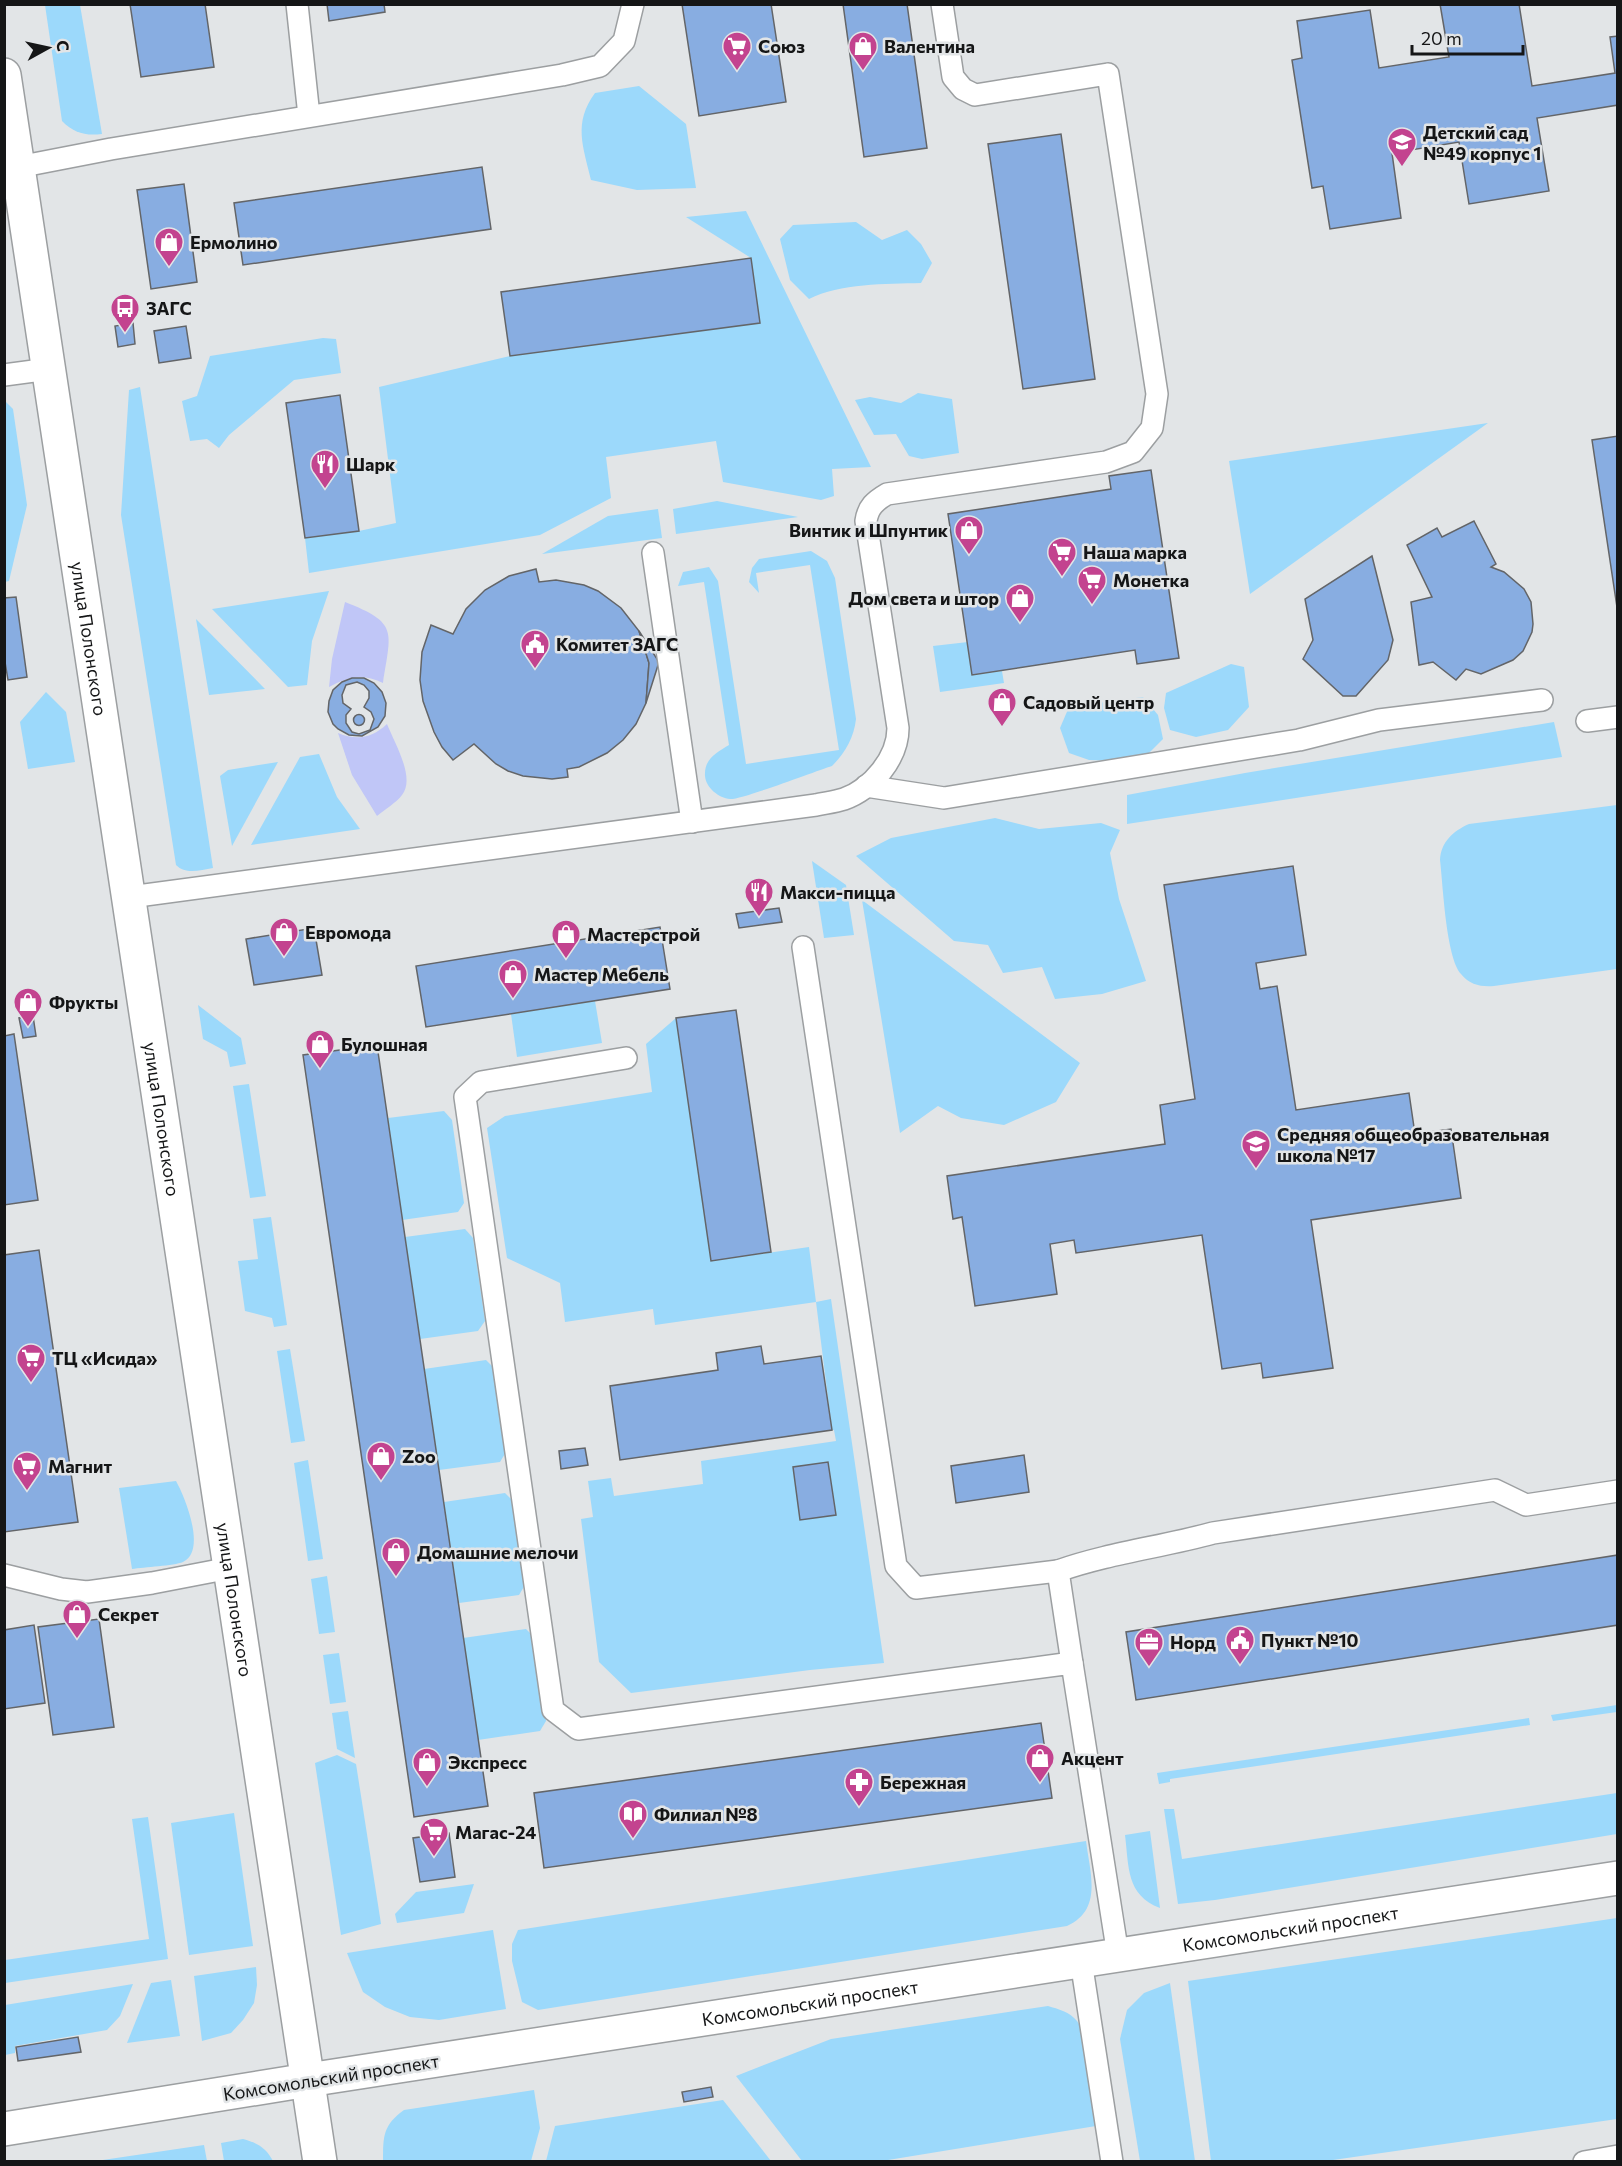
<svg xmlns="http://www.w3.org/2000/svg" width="1622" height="2166" font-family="Commissioner,sans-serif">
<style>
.green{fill:#9cd9fb;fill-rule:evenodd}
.water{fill:#c0c6f7}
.building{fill:#88ade1;stroke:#636568;stroke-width:1.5;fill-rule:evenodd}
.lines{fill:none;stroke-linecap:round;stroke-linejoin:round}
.service-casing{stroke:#9c9fa1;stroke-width:24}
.tertiary-casing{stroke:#9c9fa1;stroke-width:36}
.secondary-casing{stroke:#9c9fa1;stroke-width:36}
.service{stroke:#fff;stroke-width:21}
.tertiary{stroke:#fff;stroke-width:33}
.secondary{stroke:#fff;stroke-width:33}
.labels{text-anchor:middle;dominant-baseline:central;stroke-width:5;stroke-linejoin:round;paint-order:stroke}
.poi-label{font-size:18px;font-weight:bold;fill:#151617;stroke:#e2e5e7;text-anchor:start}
.street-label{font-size:18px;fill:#151617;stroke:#e2e5e7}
</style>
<rect width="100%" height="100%" fill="#e2e5e7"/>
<g class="green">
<path d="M45,5H80L102,134C85,136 74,133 62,121Z"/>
<path d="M639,86L686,124L696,188L637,190L591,180C583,146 573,123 595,93Z"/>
<path d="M746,211L871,467L832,469L834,496L821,500L723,482L716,441L606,457L611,498L540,535L309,573L305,538L359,531L396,523L379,387L510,356L759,323L751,258L686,217Z"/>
<path d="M856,222L882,240L907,230L921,244L932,263L921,283C886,284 840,283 809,299L790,280L780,239L793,225Z"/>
<path d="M323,338L336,339L341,373L294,380L229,435L219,448L207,439L190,441L182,401L197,396L210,356Z"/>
<path d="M140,387L213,868C200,870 186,875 176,865L121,515L129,390Z"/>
<path d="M918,393L952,399L959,453L922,459L909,456L896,434L874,435L855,400L870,397L901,403Z"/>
<path d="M5,401L13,409L27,505L9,581L5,582Z"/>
<path d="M1488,423L1250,594L1229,461Z"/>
<path d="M717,501L798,517L676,534L673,509Z"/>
<path d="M658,509L662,538L542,554L608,516Z"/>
<path d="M811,551L827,561L835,578L856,719C854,738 845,753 832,766C816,771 741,800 730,799C719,798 706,788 705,776C704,759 716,753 729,745L704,582L678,586L683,572L709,567L718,581L746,764L839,750L810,565L756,573L759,593L749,582L752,568L759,559Z"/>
<path d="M329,591L312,641L307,685L288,687L212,609Z"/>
<path d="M196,619L265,689L209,695Z"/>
<path d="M968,642L972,675L1002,671L1004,683L940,692L933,646Z"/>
<path d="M1231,664L1244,667L1249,707L1228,730L1196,737L1170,730L1164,708L1166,693Z"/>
<path d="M46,692L66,712L75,762L28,769L20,722Z"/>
<path d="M1143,697L1158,715L1163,739L1146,756L1121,761L1089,760L1069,753L1060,728L1069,707Z"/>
<path d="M1554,722L1562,757L1127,824V795L1245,773Z"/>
<path d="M319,754L337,797L360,829L251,845L300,757Z"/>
<path d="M278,762L232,846L220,776L228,770Z"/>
<path d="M1617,805V969L1494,986C1481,987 1470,985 1461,974C1446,957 1443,885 1440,860C1441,842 1453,831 1469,824Z"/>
<path d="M995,818L1039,829L1101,823L1120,830L1110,853L1119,899L1146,981L1102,994L1055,999L1042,967L1003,973L988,945L954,941L856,856L891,838Z"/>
<path d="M812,861L846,885L854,935L824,938Z"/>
<path d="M862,900L1080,1063L1056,1102L1004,1125L961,1118L938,1106L900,1133Z"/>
<path d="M595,1001L602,1043L517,1057L511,1014Z"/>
<path d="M198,1005L241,1038L246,1064L230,1067L227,1052L203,1039Z"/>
<path d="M676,1018L711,1261L809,1247L816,1302L831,1299L884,1663L810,1670L631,1693L599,1662L581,1519L593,1517L588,1481L611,1478L614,1496L703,1484L701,1461L836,1441L834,1430H832L816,1302L655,1325L653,1309L565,1322L560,1283L507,1258L487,1128L505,1116L652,1092L646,1044ZM828,1462L836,1515L793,1467Z"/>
<path d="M249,1084L266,1196L250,1198L233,1086Z"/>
<path d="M444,1111L452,1120L464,1203L458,1212L402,1220L388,1118Z"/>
<path d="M271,1217L287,1325L274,1327L272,1318L245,1311L238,1261L258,1259L253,1219Z"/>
<path d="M465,1229L473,1238L485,1321L478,1331L420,1339L405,1237Z"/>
<path d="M290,1349L305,1441L291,1443L277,1351Z"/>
<path d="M486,1360L495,1369L506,1452L500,1462L439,1470L424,1369Z"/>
<path d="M308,1460L323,1559L308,1561L294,1463Z"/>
<path d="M176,1481C185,1497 207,1551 183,1562C174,1566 144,1567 132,1569L119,1488Z"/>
<path d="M505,1493L514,1502L525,1585L519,1595L459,1603L444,1502Z"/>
<path d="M327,1576L335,1632L319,1634L311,1579Z"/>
<path d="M526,1629L535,1638L546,1721L540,1731L478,1740L463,1638Z"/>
<path d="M339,1653L346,1702L330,1704L323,1655Z"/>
<path d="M1617,1705V1712L1553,1721L1551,1715Z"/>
<path d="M348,1711L355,1758L337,1749L332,1713Z"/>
<path d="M1529,1718L1530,1725L1170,1779V1782L1159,1784L1157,1773Z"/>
<path d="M337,1755L356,1764L381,1924L341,1935L315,1763Z"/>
<path d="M1617,1793V1834L1215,1900L1178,1904L1164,1809H1174L1182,1859Z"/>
<path d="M234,1813L253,1946L189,1955L171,1823Z"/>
<path d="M148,1817L168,1959L5,1983V1960L149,1939L132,1819Z"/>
<path d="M1150,1831L1160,1908C1126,1895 1129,1867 1125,1835Z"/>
<path d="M1086,1841C1090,1873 1103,1910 1067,1926L538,2010L522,2002L512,1961V1944L518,1930Z"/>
<path d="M474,1884L464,1913L397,1923L395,1914L416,1892Z"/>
<path d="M1617,1918V2119L1326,2161H1211L1188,1981Z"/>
<path d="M493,1930L506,2009L439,2020L410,2017L385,2007L363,1992L347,1953Z"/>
<path d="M256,1967L257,1985L254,2003L243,2020L231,2033L202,2041L194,1976Z"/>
<path d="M171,1980L180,2036L127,2043L151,1983Z"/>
<path d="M1170,1983L1195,2161H1140L1120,2039L1127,2010L1144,1993Z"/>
<path d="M133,1984L120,2016L107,2030L15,2046V2053L5,2055V2005Z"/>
<path d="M1048,2006C1058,2009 1070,2012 1077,2021C1092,2041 1093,2100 1096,2126L882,2161H802L736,2076L831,2039Z"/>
<path d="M534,2090L540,2128L531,2161H383C383,2136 383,2125 404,2110Z"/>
<path d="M723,2100L771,2161H546L555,2126Z"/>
<path d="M243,2139C258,2143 266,2148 273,2161H224L221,2143Z"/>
<path d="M204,2145L207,2161H96Z"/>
</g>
<g class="water">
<path d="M345,602C399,623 391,631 383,683C364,673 347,677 329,687L332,659Z"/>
<path d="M387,724C394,742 416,778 402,795C396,803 385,809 377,816L352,775L338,733C357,741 372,738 387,724Z"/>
</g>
<g class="building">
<path d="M130,4H205L214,67L141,77Z"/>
<path d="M327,4H384L385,12L329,21Z"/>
<path d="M682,4H771L786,102L699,116Z"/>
<path d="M843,4H907L927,148L864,157Z"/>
<path d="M1440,4H1519L1532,86L1615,73L1610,37L1618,36V105L1537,118L1549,191L1469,204L1459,142L1392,153L1401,218L1330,229L1323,186L1312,188L1292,60L1302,58L1297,21L1370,10L1379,68L1449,57Z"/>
<path d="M1061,134L1095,379L1023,389L988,144Z"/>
<path d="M482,167L491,229L243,265L234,203Z"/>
<path d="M184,184L197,282L151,289L137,190Z"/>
<path d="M751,258L760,323L510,356L501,292Z"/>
<path d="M133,323L135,344L118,347L115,326Z"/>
<path d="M186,326L191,358L159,363L154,331Z"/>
<path d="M340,395L359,531L305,538L286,403Z"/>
<path d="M1618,436V614L1592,440Z"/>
<path d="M1151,470L1179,658L1137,664L1135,650L972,675L948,514L1111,489L1109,476Z"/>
<path d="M1474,521L1496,564L1491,567L1504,572L1524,589L1531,602L1533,624L1532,632L1523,651L1513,660L1481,674L1466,669L1456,680L1433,662L1419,665L1411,602L1432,597L1407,545L1437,528L1442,537Z"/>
<path d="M1372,556L1393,640L1388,660L1356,696H1343L1303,659L1313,640L1305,599Z"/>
<path d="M536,569L539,582L556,580L584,585L598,591L621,608L639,631L649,663L646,703L636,724L623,740L607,753L579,767L567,769L568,777L552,779L523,776L508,771L496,764L474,744L453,760L442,747L434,732L423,701L420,680L422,652L431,625L453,634L466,609L485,590L509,576Z"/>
<path d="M16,597L27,677L8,680L4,656V598Z"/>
<path d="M639,631L659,662L646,703L649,663Z"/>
<path d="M352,678H364L374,683L382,692L386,703L385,716L378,727L362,736L349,735L338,729L333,724L328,712L329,701L333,690L342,682ZM357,682L364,685L369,691V698L364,707L371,712L374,719L370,730L359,734L352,732L346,723V715L351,709L343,703L342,695L346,685Z"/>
<circle cx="359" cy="720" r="5.5"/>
<path d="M1293,866L1306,955L1256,963L1260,989L1277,986L1296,1110L1409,1093L1415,1134L1451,1129L1461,1198L1311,1220L1333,1368L1263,1378L1261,1363L1222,1369L1202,1235L1076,1253L1074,1240L1050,1244L1057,1294L975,1306L962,1217L953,1219L947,1176L1165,1144L1160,1105L1195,1099L1164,885Z"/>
<path d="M779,908L782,922L739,928L736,914Z"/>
<path d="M660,927L670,989L426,1027L416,966Z"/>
<path d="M314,928L322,975L254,985L246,939Z"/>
<path d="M736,1010L771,1252L711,1261L676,1018Z"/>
<path d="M33,1016L36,1036L23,1038L19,1018Z"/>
<path d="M14,1034L38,1200L4,1205V1036Z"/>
<path d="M377,1045L488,1806L414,1817L303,1055Z"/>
<path d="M39,1250L78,1522L4,1532V1255Z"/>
<path d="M761,1346L764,1364L821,1356L832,1430L620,1460L610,1386L718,1370L716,1353Z"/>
<path d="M585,1448L588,1465L561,1469L559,1451Z"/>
<path d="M1024,1455L1029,1492L956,1503L951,1466Z"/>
<path d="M828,1462L836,1515L800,1520L793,1467Z"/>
<path d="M1618,1555V1625L1136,1700L1126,1632Z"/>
<path d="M99,1619L114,1727L53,1735L38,1627Z"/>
<path d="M34,1625L45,1703L4,1709V1630Z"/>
<path d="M1041,1723L1052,1798L544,1868L534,1793Z"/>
<path d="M449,1833L455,1877L420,1882L413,1838Z"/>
<path d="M78,2037L81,2052L18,2061L16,2047Z"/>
<path d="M711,2087L713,2097L684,2102L682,2092Z"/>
</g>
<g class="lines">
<g class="service-casing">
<g id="service">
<path d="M297,4L309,116"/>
<path d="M18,167L111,149L562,75L600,66L624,41L633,4"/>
<path d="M4,375L49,369"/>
<path d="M653,553L692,822"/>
<path d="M1587,721L1618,717"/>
<path d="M866,786L944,798L1299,740L1379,720L1542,700"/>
<path d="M130,897L816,805C825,803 835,802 844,799C872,789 898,758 898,728L866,521C868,507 875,501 887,494L1106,462L1133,452L1152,428L1157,394L1108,74L975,95L963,89L953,77L942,4"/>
<path d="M803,947L896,1566L916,1588L1058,1571"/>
<path d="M626,1058L481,1082L465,1097L553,1710L578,1729L1072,1663L1118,1955"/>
<path d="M4,1575L61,1589L87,1592L152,1583L230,1568"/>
<path d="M1072,1663L1058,1571C1109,1553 1162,1547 1213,1533L1495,1490L1526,1505L1618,1491"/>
<path d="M1081,1961L1112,2162"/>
<path d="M1584,2162L1618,2156"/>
</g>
</g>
<g class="tertiary-casing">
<g id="tertiary">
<path id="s1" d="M308,2080L1618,1878"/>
</g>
</g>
<g class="secondary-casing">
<g id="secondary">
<path id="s2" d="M4,75L320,2162"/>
<path d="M4,2129L308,2080"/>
</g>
</g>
<use href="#service" class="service"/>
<use href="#tertiary" class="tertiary"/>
<use href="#secondary" class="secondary"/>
</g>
<defs>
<g id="supermarket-pin" transform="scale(1.5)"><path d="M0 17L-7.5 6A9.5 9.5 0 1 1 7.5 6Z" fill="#c3438f" stroke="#e2e5e7"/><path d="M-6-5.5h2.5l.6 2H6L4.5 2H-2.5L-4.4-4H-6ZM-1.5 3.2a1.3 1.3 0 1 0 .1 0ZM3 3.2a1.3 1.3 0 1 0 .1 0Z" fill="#fff"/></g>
<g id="shop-pin" transform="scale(1.5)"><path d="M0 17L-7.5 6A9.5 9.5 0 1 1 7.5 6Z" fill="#c3438f" stroke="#e2e5e7"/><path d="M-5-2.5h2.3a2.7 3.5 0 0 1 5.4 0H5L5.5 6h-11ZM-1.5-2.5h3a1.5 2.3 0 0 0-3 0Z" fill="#fff"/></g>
<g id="school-pin" transform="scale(1.5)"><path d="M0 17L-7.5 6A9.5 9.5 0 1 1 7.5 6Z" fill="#c3438f" stroke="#e2e5e7"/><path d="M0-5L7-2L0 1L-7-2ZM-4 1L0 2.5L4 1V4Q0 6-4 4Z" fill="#fff"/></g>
<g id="bus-pin" transform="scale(1.5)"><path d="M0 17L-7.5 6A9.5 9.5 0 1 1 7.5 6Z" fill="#c3438f" stroke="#e2e5e7"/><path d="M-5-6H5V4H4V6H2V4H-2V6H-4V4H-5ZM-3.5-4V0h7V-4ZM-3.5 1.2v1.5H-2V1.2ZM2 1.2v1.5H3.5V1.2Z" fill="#fff"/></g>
<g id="restaurant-pin" transform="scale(1.5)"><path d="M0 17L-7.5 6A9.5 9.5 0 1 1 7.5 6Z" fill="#c3438f" stroke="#e2e5e7"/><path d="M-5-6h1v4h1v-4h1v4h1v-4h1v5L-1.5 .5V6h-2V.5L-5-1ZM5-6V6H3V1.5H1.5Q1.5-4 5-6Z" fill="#fff"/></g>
<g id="civic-pin" transform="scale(1.5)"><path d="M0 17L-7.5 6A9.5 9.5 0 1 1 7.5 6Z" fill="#c3438f" stroke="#e2e5e7"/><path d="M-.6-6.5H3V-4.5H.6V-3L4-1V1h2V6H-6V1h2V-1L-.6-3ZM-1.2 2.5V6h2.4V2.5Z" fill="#fff"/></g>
<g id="office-pin" transform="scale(1.5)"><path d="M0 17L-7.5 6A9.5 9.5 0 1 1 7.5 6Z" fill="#c3438f" stroke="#e2e5e7"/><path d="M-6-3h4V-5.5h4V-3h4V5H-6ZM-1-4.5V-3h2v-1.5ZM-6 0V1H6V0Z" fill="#fff"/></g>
<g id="pharmacy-pin" transform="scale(1.5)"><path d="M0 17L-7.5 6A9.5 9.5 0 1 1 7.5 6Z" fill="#c3438f" stroke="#e2e5e7"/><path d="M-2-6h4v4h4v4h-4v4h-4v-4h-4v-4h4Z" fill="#fff"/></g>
<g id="library-pin" transform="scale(1.5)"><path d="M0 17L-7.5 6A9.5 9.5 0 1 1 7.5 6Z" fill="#c3438f" stroke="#e2e5e7"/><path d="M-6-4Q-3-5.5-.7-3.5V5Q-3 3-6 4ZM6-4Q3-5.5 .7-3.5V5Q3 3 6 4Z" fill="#fff"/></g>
</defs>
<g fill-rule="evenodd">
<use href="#supermarket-pin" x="737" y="46"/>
<use href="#shop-pin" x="863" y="46"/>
<use href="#school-pin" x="1402" y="142"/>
<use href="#shop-pin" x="169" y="242"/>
<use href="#bus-pin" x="125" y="308"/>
<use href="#restaurant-pin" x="325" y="464"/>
<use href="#shop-pin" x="969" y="530"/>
<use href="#supermarket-pin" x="1062" y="552"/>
<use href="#supermarket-pin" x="1092" y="580"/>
<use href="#shop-pin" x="1020" y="598"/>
<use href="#civic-pin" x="535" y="644"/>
<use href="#shop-pin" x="1002" y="702"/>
<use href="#restaurant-pin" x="759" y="892"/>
<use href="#shop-pin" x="284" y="932"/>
<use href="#shop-pin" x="566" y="934"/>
<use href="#shop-pin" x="513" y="974"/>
<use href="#shop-pin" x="28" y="1002"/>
<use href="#shop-pin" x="320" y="1044"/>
<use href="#school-pin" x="1256" y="1144"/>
<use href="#supermarket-pin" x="31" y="1358"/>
<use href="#shop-pin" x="381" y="1456"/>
<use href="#supermarket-pin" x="27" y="1466"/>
<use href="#shop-pin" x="396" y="1552"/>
<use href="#shop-pin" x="77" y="1614"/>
<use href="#civic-pin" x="1240" y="1640"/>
<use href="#office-pin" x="1149" y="1642"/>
<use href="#shop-pin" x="1040" y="1758"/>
<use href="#shop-pin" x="427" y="1762"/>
<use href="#pharmacy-pin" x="859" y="1782"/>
<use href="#library-pin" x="633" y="1814"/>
<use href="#supermarket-pin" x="434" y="1832"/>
</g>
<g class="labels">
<g class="poi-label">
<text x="758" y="46">Союз</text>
<text x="884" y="46">Валентина</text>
<text x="1423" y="132">Детский сад<tspan x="1423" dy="21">№49 корпус 1</tspan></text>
<text x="190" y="242">Ермолино</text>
<text x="146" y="308">ЗАГС</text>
<text x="346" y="464">Шарк</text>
<text x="948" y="530" text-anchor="end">Винтик и Шпунтик</text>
<text x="1083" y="552">Наша марка</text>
<text x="1113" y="580">Монетка</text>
<text x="999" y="598" text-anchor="end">Дом света и штор</text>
<text x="556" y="644">Комитет ЗАГС</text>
<text x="1023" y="702">Садовый центр</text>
<text x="780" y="892">Макси-пицца</text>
<text x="305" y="932">Евромода</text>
<text x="587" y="934">Мастерстрой</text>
<text x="534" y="974">Мастер Мебель</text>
<text x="49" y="1002">Фрукты</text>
<text x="341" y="1044">Булошная</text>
<text x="1277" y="1134">Средняя общеобразовательная<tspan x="1277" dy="21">школа №17</tspan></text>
<text x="52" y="1358">ТЦ «Исида»</text>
<text x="402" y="1456">Zoo</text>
<text x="48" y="1466">Магнит</text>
<text x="417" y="1552">Домашние мелочи</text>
<text x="98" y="1614">Секрет</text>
<text x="1261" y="1640">Пункт №10</text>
<text x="1170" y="1642">Норд</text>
<text x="1061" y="1758">Акцент</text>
<text x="448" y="1762">Экспресс</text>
<text x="880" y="1782">Бережная</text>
<text x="654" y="1814">Филиал №8</text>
<text x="455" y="1832">Магас-24</text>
</g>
<g class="street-label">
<text stroke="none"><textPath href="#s2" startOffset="570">улица Полонского</textPath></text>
<text stroke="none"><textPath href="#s2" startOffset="1056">улица Полонского</textPath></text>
<text stroke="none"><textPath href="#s2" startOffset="1542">улица Полонского</textPath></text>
<text stroke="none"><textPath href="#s1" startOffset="994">Комсомольский проспект</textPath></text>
<text stroke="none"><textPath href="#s1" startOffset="508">Комсомольский проспект</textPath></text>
<text transform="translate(331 2077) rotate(-9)">Комсомольский проспект</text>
</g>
</g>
<rect width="1622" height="2166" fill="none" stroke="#151617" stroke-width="12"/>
<g transform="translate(48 48) rotate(82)" stroke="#e2e5e7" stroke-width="4.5" paint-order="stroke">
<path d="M0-4.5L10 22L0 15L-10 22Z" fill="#151617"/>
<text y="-9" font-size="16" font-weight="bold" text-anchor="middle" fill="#151617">С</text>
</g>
<path d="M1412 45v9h111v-9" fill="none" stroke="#151617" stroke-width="3"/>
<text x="1421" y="45" font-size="18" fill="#151617" stroke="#e2e5e7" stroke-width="4.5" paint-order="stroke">20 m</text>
</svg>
